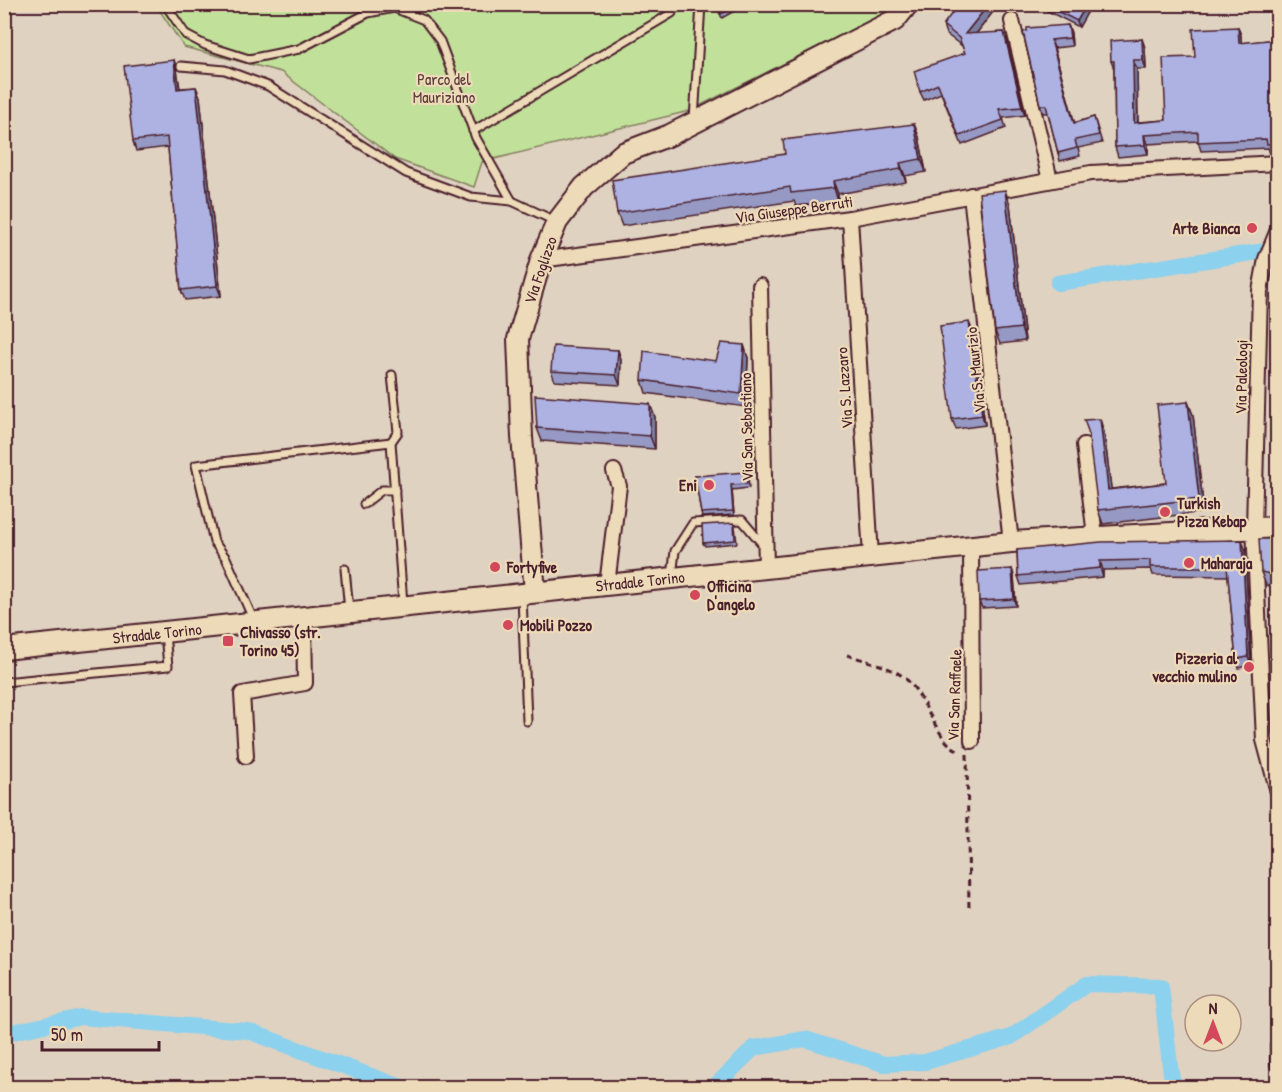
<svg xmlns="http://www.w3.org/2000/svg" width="1282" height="1092" font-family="'Patrick Hand',sans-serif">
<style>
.green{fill:#c1e19a;stroke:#868062;stroke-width:1.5}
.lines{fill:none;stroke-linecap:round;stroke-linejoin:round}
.canal{stroke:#8cd1ed;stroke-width:16}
.lane-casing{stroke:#4a1f2b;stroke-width:11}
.street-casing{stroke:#4a1f2b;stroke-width:18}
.secondary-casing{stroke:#4a1f2b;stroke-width:24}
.path{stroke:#4a1f2b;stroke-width:3;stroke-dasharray:6 4.5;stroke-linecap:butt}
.lane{stroke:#eddab8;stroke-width:7}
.street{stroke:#eddab8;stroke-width:14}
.secondary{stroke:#eddab8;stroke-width:20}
.wall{fill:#9599c3;stroke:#4a1f2b;stroke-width:1.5}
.shaded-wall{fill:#797d9f;stroke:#4a1f2b;stroke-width:1.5}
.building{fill:#adb2e3;stroke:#4a1f2b;stroke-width:1.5}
.poi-dot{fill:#d1495b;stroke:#eddab8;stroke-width:2}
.labels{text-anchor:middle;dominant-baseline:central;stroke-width:4.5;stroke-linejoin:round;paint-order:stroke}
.park-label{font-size:16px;fill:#5c3c3c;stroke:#eddab8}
.street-label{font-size:16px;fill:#4a1f2b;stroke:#eddab8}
.poi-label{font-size:16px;font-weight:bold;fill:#4a1f2b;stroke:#eddab8;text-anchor:start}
</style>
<rect width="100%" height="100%" fill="#e0d2c1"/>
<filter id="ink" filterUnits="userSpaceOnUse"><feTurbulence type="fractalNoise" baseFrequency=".0167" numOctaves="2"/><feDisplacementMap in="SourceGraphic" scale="12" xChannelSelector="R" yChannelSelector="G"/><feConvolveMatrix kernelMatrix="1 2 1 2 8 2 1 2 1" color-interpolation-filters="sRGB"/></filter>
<g filter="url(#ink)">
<path class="green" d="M156,5H895L891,10L689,111L482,162L474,187L395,159L281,72L184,47Z"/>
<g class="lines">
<g class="canal">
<path d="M1058,283L1278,249"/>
<path d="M4,1034L81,1017L248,1031L404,1088"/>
<path d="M713,1088L754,1048L805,1039L884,1064L925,1062L1011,1037L1087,984L1161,986L1171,1074L1175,1088"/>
</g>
<g class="lane-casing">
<g id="lane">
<path d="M165,4L186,35L205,45L249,59L299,49L368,13L394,8L424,20L440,41L476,138L512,201"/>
<path d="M181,66L225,70L268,86L406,173L471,197L512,201L555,221"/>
<path d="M694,120L701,4"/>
<path d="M473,131L672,13L674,4"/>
<path d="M391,442L398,432L392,375"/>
<path d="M364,504L382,490H395"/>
<path d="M345,569L349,610"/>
<path d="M672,577L675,551L693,523L742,520L764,546"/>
<path d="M522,596L527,721"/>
<path d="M254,621L226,558L214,542L196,465L391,442L403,604"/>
<path d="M4,682L168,666L165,634"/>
</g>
</g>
<g class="street-casing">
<g id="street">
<path d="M1012,21L1050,180"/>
<path d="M971,195L1011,542"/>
<path d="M850,218L871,556"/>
<path d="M1278,230L1266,259L1260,291L1254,528L1264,740L1278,792"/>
<path d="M541,260L850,218L1091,173L1278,163"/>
<path d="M760,286L766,568"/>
<path d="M1084,445L1095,536"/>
<path d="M971,546L972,741"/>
<path d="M607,585L619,486L614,471"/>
<path d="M246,756L242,694L305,683L304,617"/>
<path d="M1278,1046V1064"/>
</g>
</g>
<g class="secondary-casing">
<g id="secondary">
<path d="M535,592L522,437L518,339L541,260L557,222L584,187L623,153L670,135L895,20L908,4"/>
<path d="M4,649L1011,542L1278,527"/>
</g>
</g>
<g class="path">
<path d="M847,655C866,661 892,666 907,680C926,696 939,749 962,751"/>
<path d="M967,754L969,911"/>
</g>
<use href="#lane" class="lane"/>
<use href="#street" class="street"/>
<use href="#secondary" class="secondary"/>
</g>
<g class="wall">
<path d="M715,4H747L722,18Z"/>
<path d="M999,4L976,34L1004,32L1007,41L1025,115L1003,118L1006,128L962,145L941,93L924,100L920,92L965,53L962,46L946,34L943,25Z"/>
<path d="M1034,4H1092L1079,27Z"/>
<path d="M1068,25L1071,33L1072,46L1054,48L1074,123L1094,117L1102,143L1078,148L1080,156L1060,161L1048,113H1043L1040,105L1023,32Z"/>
<path d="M1238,27L1241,36V43L1278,39V152L1270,153L1268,148L1201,151L1198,141L1148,144V154L1118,157L1115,147L1114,69L1111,61L1142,39L1145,48L1146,69H1137L1138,122L1166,120L1195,57Z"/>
<path d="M174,60L177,70L180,88L196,87L200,97L221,296L185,300L181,290L168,147L136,151L133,141Z"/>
<path d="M914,124L919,137L926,172L905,176L906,182L838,194V201L796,206L794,201L622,226L617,213L785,154Z"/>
<path d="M1010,204L1025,341L1000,344L995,331Z"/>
<path d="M973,332L985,425L956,429L952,419Z"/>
<path d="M744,345L748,358L746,407L646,393L642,380L716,361Z"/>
<path d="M618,350L621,360L620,385L555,381L551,371Z"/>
<path d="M1188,402L1193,415L1204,512L1103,524L1098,510L1104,432L1111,489L1166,483Z"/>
<path d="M655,417V449L542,441L537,428Z"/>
<path d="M695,476H748L749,488L732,490L734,515L702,517L701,513Z"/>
<path d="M735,526L737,543L705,546L703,543Z"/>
<path d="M1278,539V588L1266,585L1261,572Z"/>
<path d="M1245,549L1251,665L1239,668L1236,659L1228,576L1153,575L1151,569L1103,570V577L1021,585L1018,576L1017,550Z"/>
<path d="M1012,569L1014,576L1016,606L982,608L979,601Z"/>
</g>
<g class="shaded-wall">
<path d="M989,4H999L969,43L965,34Z"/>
<path d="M1087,4H1092L1079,27L1077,21Z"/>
<path d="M1068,25L1071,33L1072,46L1070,38Z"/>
<path d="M1238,27L1241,36L1242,52L1239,43Z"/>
<path d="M1004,32L1007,41L1025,115L1022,107Z"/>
<path d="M1142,39L1145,48L1146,69L1143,60Z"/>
<path d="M1051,40L1054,48L1077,131L1074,123Z"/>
<path d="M174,60L177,70L181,99L177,89Z"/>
<path d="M1133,60L1137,69L1138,132L1134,123Z"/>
<path d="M196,87L200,97L221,296L217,286Z"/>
<path d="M914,124L919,137L926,172L921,159Z"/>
<path d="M1144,135L1148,144V154L1145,145Z"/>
<path d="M900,163L905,176L906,182L901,169Z"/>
<path d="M833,181L838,194V201L834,188Z"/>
<path d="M1005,190L1010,204L1025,341L1021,328Z"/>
<path d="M969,322L973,332L985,425L982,415Z"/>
<path d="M744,345L748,358L746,407L741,394Z"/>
<path d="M618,350L621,360L620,385L616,375Z"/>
<path d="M1188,402L1193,415L1204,512L1199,499Z"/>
<path d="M650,404L655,417V449L650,436Z"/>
<path d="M1100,419L1104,432L1113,503L1108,490Z"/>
<path d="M731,485L732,490L734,515L733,511Z"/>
<path d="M1242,540L1245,549L1251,665L1248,657Z"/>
<path d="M1100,561L1103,570V577L1100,568Z"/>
<path d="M1012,569L1014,576L1016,606L1014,599Z"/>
</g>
<g class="building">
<path d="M715,4H739L721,14Z"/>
<path d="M959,4H989L965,34L1004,32L1022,107L999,109L1003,120L959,136L938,84L920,92L914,71L965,53L959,38L943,25Z"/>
<path d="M1043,4H1087L1077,21Z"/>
<path d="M1068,25L1070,38L1051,40L1074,123L1094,117L1099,135L1075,140L1077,148L1058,153L1046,105H1040L1023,32L1027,31V28Z"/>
<path d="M1238,27L1239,43L1278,39V143L1267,144L1266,139L1198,142V132L1144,135L1145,145L1115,147L1114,61H1111L1110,41L1142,39L1143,60H1133L1134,123L1166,120L1163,58L1195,57L1193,29Z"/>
<path d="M174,60L177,89L196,87L217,286L181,290L167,137L133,141L124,66Z"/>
<path d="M914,124L921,159L900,163L901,169L833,181L834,188L791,193L790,187L617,213L612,180L785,154L783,140Z"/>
<path d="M1005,190L1021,328L995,331L979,193Z"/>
<path d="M969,322L982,415L952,419L940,326Z"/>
<path d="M721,343L744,345L741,394L642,380L644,351L716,361Z"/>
<path d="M553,346L618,350L616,375L551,371Z"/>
<path d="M535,395L650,404V436L537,428Z"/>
<path d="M1188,402L1199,499L1098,510L1088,431L1084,420L1100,419L1108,490L1166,483L1157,405Z"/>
<path d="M746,472L747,484L731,485L733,511L701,513L695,476Z"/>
<path d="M734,523L735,540L703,543L702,525Z"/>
<path d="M1259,539H1278V576L1261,572Z"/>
<path d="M1242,540L1248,657L1236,659L1227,567H1150V560L1100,561V568L1018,576L1017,550L1101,542Z"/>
<path d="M1012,569L1014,599L979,601L978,571Z"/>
</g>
</g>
<g class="poi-dot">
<circle cx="1252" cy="228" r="6"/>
<circle cx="709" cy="485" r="6"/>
<circle cx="1165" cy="512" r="6"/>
<circle cx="1189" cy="563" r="6"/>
<circle cx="495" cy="567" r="6"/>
<circle cx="695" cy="595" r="6"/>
<circle cx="508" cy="625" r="6"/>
<rect x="222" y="635" width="12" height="12" rx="3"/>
<circle cx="1249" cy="667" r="6"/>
</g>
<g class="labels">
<g class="park-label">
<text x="444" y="79">Parco del<tspan x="444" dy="18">Mauriziano</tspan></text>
</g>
<g class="street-label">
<text transform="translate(794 209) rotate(-8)">Via Giuseppe Berruti</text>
<text transform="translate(540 270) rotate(-71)">Via Foglizzo</text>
<text transform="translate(975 370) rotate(-96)">Via S. Maurizio</text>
<text transform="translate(1241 377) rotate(-89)">Via Paleologi</text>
<text transform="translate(844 388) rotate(-94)">Via S. Lazzaro</text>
<text transform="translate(746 427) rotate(-91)">Via San Sebastiano</text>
<text transform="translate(640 581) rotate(-6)">Stradale Torino</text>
<text transform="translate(157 633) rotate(-6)">Stradale Torino</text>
<text transform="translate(954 695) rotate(-88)">Via San Raffaele</text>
</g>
<g class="poi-label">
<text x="1240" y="228" text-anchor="end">Arte Bianca</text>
<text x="697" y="485" text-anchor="end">Eni</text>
<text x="1177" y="503">Turkish<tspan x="1177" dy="18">Pizza Kebap</tspan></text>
<text x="1201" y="563">Maharaja</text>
<text x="507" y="567">Fortyfive</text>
<text x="707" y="586">Officina<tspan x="707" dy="18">D'angelo</tspan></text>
<text x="520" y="625">Mobili Pozzo</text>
<text x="240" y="632">Chivasso (str.<tspan x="240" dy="18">Torino 45)</tspan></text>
<text x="1237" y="658" text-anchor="end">Pizzeria al<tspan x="1237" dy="18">vecchio mulino</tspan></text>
</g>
</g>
<rect width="1282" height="1092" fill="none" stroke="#eddab8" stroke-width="24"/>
<rect x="12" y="12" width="1258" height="1068" fill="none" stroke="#4a1f2b" stroke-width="2" filter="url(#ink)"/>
<g transform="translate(1213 1023)"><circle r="28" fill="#eddab8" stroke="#ac8f80" stroke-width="1.5"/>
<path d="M0-4.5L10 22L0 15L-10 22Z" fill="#d1495b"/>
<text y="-9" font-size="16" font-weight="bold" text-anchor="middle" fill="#4a1f2b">N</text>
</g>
<path d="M42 1041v9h117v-9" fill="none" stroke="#4a1f2b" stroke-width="3"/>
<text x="51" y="1041" font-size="18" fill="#4a1f2b" stroke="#eddab8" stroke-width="4.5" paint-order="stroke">50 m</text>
</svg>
